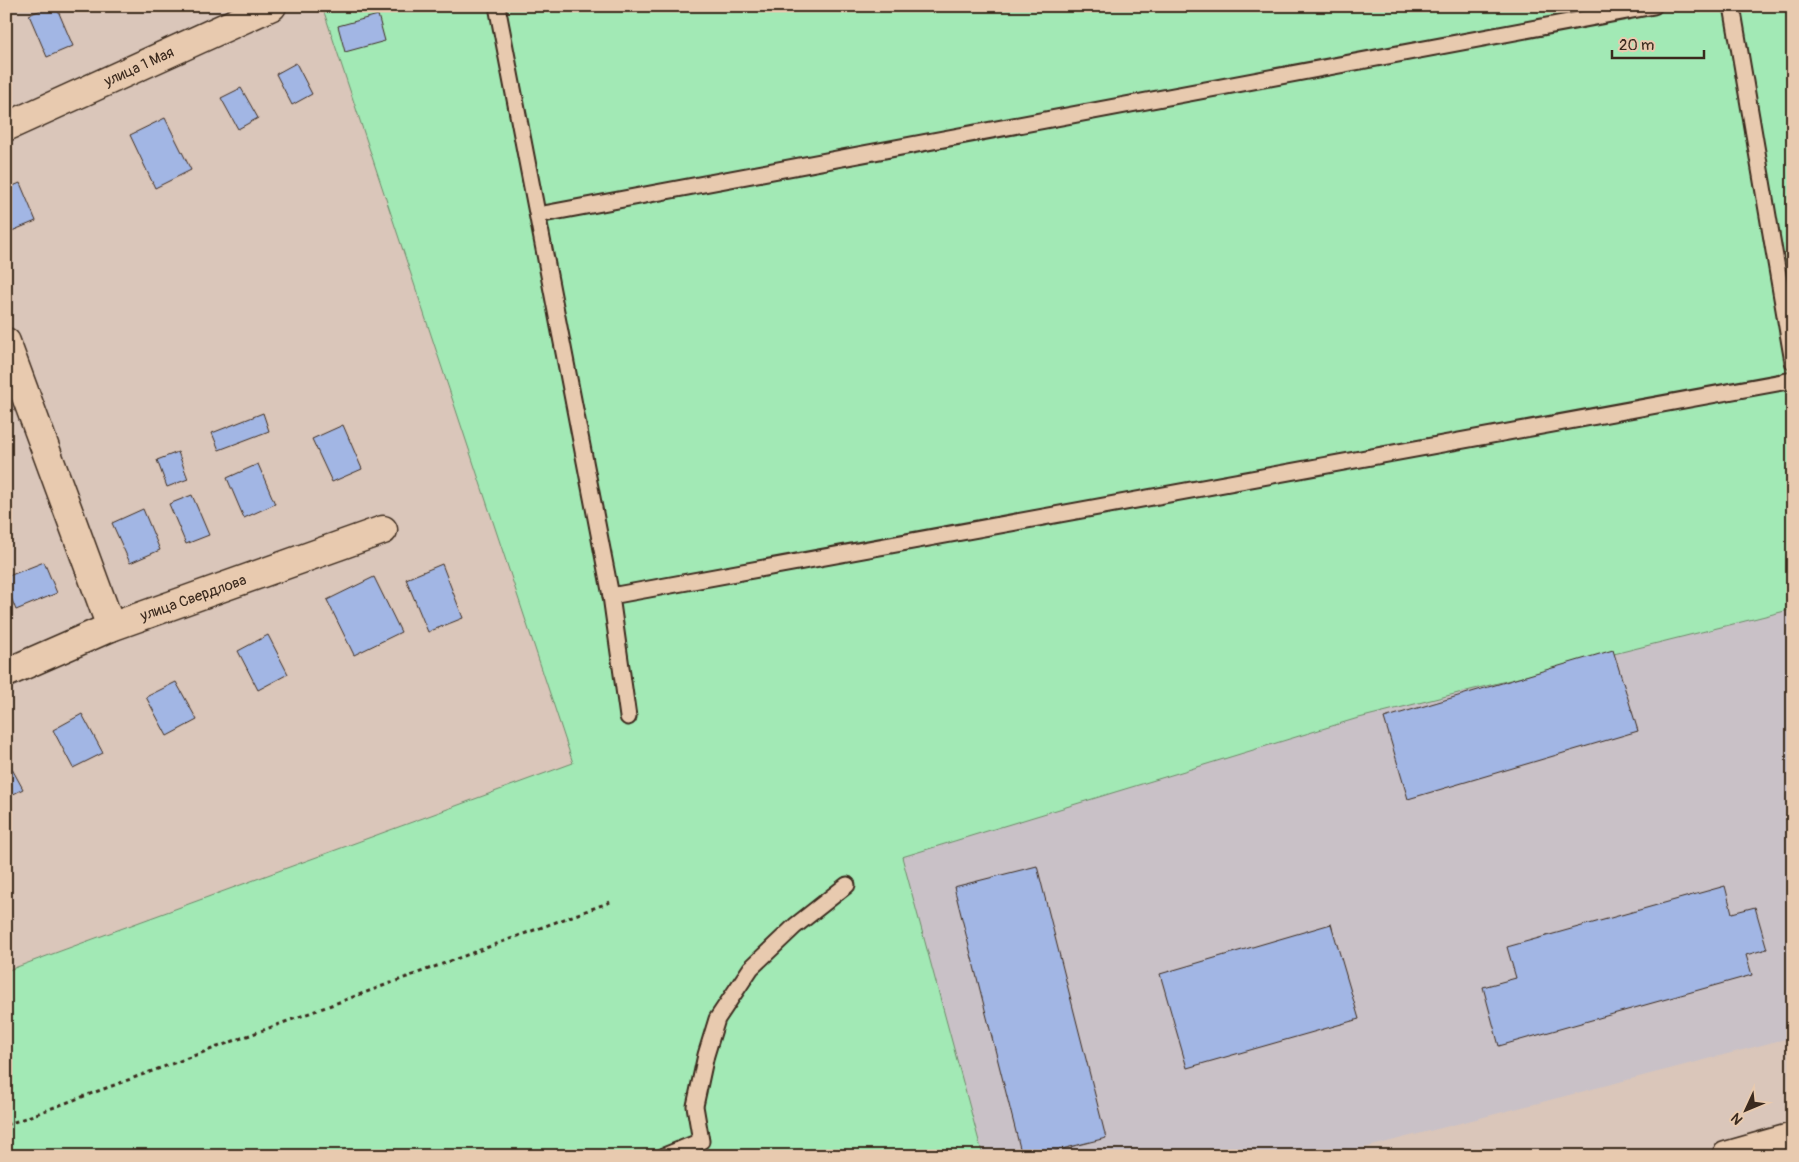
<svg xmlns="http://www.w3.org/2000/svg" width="1799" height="1162" font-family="Pangolin,sans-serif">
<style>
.built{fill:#c9c1c7}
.green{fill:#a2e9b5;stroke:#6e8a6a}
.building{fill:#a2b6e4;stroke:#3b2a1e}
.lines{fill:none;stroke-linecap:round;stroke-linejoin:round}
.service-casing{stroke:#3b2a1e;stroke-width:19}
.minor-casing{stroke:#3b2a1e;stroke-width:31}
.primary-casing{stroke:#3b2a1e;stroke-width:31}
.path{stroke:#3b2a1e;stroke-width:3;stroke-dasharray:4 4;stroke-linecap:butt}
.service{stroke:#e8caaf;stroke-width:15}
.minor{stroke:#e8caaf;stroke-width:28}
.primary{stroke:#e8caaf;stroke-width:28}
.labels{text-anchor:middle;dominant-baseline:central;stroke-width:4.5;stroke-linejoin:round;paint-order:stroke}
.street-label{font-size:15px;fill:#3b2a1e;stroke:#e8caaf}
</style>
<rect width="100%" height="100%" fill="#dac6ba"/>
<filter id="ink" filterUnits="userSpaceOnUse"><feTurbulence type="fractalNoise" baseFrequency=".02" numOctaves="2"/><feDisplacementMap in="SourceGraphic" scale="10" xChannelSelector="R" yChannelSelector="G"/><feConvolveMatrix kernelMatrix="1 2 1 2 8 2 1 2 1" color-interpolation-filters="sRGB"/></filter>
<g filter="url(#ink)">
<path class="built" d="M1793,609V1037L1333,1156H983L902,857L1355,719Z"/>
<path class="green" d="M322,6H1793V609L1355,719L902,857L983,1156H6V971L573,763Z"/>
<g class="building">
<path d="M50,6H56L73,46L47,57L29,15Z"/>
<path d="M378,15L385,41L345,52L338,26Z"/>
<path d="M296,63L312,94L292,105L276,74Z"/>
<path d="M241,88L258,118L238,129L221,98Z"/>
<path d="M165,118L191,170L155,188L130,135Z"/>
<path d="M20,183L36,221L7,233L6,189Z"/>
<path d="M263,413L269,431L219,450L212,433Z"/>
<path d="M343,425L362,469L332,482L312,439Z"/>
<path d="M178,452L188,479L167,487L157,460Z"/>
<path d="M258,464L275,504L244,518L227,478Z"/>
<path d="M192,495L209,535L186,544L169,504Z"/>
<path d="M143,509L160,550L130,563L112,523Z"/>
<path d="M44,562L57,593L16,610L6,585V577Z"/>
<path d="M442,564L463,618L428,632L406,579Z"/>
<path d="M374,577L401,632L354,655L327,600Z"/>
<path d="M268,635L288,674L258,690L238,651Z"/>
<path d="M1613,650L1638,731L1408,799L1384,718Z"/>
<path d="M176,682L197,720L167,736L146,697Z"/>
<path d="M82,714L103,753L73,768L53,730Z"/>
<path d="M6,758L23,789L6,798Z"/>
<path d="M1037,866L1106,1138L1034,1156H1022L954,887Z"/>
<path d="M1725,886L1732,913L1755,907L1767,949L1746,955L1752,975L1499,1046L1483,987L1516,978L1507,947Z"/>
<path d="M1331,924L1359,1019L1187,1068L1160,974Z"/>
</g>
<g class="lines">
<g class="service-casing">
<g id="service">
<path d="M497,6L611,596L628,717"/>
<path d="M1732,6L1793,362"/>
<path d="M538,215L1654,6"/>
<path d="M611,596L1793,380"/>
<path d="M664,1156L701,1141L695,1106L706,1055L717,1019L751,968L795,926L847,885"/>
</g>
</g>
<g class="minor-casing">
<g id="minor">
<path id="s1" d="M6,127L272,6"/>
<path d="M6,342L111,627"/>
<path id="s2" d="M6,673L111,627L383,530"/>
</g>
</g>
<g class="primary-casing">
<path id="primary" d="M1726,1156L1793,1137"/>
</g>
<path class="path" d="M6,1125L613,901"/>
<use href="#service" class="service"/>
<use href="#minor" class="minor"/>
<use href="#primary" class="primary"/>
</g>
</g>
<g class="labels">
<g class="street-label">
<text stroke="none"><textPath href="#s1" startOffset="146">улица 1 Мая</textPath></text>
<text stroke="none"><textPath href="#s2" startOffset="202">улица Свердлова</textPath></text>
</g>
</g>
<rect width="1799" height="1162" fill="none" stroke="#e8caaf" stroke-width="25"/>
<rect x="12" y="12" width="1774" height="1137" fill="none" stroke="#3b2a1e" stroke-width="2" filter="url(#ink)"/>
<g transform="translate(1746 1110) rotate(226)" stroke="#e8caaf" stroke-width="4" paint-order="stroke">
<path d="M0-4L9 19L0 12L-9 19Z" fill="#3b2a1e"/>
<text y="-8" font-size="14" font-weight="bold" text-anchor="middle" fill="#3b2a1e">N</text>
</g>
<path d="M1612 50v8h92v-8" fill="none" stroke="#3b2a1e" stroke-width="2.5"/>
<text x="1619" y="50" font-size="15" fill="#3b2a1e" stroke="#e8caaf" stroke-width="4" paint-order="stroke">20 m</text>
</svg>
